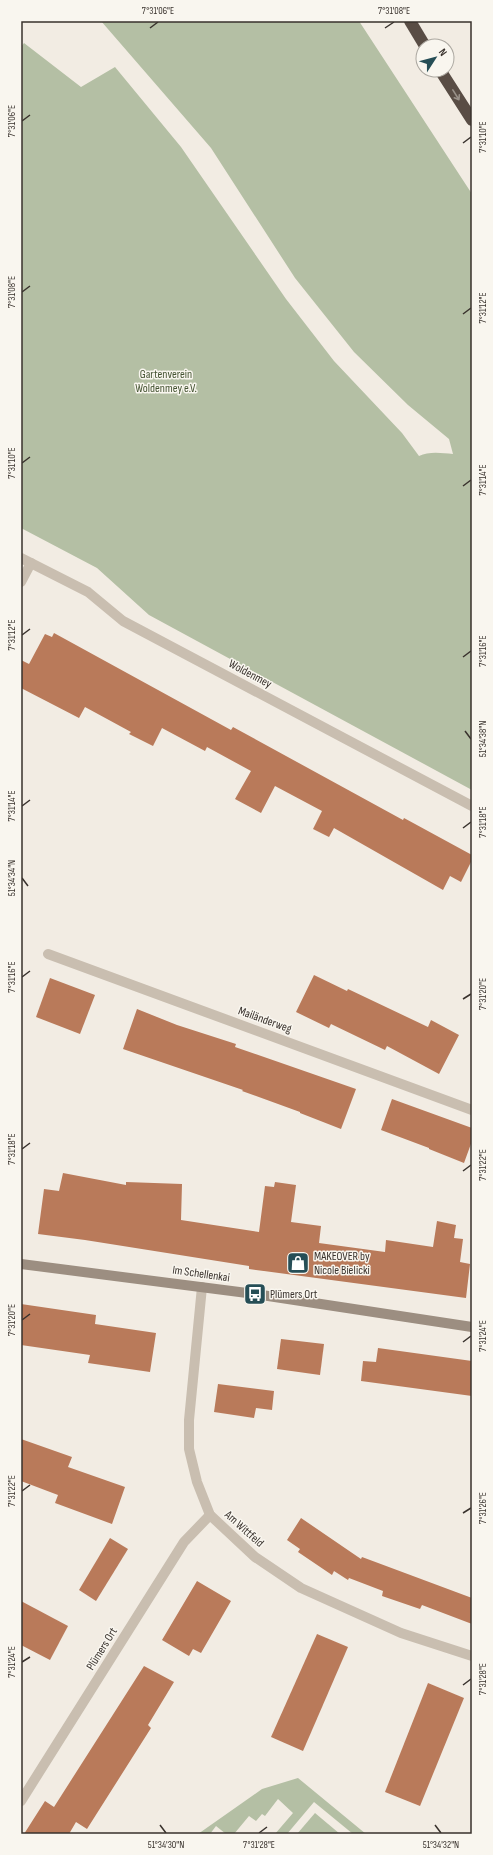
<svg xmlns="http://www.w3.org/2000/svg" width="493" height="1855" font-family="'Sofia Sans Condensed',sans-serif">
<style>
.green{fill:#b4bfa4}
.building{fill:#b97a5a}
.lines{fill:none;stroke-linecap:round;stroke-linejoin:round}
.street{stroke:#c9beb0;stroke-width:10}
.secondary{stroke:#9c8e81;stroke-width:10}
.highway{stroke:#594d45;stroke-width:12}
.oneway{stroke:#999189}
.ticks{fill:none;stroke:#39322d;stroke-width:1.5}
.labels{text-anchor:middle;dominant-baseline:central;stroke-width:3;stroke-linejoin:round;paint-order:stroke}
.park-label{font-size:12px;fill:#455433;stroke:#f9f6ef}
.street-label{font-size:12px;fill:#39322d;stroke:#f9f6ef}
.poi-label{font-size:12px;fill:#39322d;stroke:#f9f6ef;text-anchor:start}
.neatline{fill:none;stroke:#39322d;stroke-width:1.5}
.ticks-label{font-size:10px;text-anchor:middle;fill:#39322d}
</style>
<rect width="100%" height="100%" fill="#f2ece3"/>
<g class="green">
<path d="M101,21H359L472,194V790L149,615L97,568L21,528V47L24,43L81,87L115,67L181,147L286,299L334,361L402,433L419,456C429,451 442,453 453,454L449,439L408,405L354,352L295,278L211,148Z"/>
<path d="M298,1778L366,1834H353L314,1802L287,1834H275L293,1813L278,1799L265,1816L262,1814L256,1821L249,1816L234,1834H226L216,1826L210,1834H198L262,1789Z"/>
<path d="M315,1813L340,1834H297Z"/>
</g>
<g class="building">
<path d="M54,633L231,730L233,727L403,820L404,818L472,855V860L461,882L450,876L443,890L334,828L329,837L313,829L322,811L275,786L261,813L235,799L251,771L207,747L205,751L162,728L153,746L129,734L131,732L85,707L79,718L21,688V660L29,664L45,634L52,637Z"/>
<path d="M314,975L347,991L348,989L428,1027L431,1020L459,1035L439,1074L387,1046L385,1050L331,1024L329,1028L296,1012Z"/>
<path d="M50,978L95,995L80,1034L36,1017Z"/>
<path d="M137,1009L177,1025L236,1044L235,1047L356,1089L341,1129L300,1113V1112L242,1091L243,1090L123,1049Z"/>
<path d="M392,1099L472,1128V1141L464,1163L429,1149V1148L381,1130Z"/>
<path d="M63,1173L126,1185V1182L182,1184L181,1220L259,1232L265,1186L274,1187L275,1182L296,1185L291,1222L321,1226L319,1243L385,1252L386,1240L433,1247L437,1221L456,1225L454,1238L463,1239L460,1262L470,1264L466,1298L249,1269V1266L85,1240L38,1234L44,1189L59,1191Z"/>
<path d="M21,1304L96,1315L95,1324L156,1333L150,1372L88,1363L90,1355L21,1345Z"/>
<path d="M281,1339L324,1344L320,1375L277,1369Z"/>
<path d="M378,1348L472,1361V1396L361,1381L363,1361L376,1362Z"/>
<path d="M218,1384L274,1391L272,1410L256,1408L254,1418L214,1412Z"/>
<path d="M21,1439L72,1457L68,1467L125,1487L112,1524L55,1503L58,1495L21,1481Z"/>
<path d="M301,1518L361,1559L362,1557L472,1598V1624L422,1605L420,1609L382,1596L383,1591L349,1578L348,1580L334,1571L332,1575L298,1552L300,1549L287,1540Z"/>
<path d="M110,1538L128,1549L96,1601L79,1590Z"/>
<path d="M197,1581L231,1601L201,1653L193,1649L189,1656L162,1640Z"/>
<path d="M21,1601L68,1626L50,1660L21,1645Z"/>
<path d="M317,1634L348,1647L303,1751L271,1737Z"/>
<path d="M144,1666L174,1682L148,1725L151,1728L87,1829L76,1822L69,1834H24L45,1801L54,1807Z"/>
<path d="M428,1683L464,1698L420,1806L385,1792Z"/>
</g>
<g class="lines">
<g class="street">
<path d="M21,558L88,592L123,621L472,806"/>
<path d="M21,582L31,563"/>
<path d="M48,954L472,1110"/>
<path d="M202,1287L189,1420V1449L197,1482L210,1515L255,1557L301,1588L401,1633L472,1656"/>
<path d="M21,1801L184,1542L210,1515"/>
</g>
<path class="secondary" d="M21,1264L255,1294L472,1327"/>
<g class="highway">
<path d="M410,21L425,46"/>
<path d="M440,70L472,120"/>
</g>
</g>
<defs><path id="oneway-shaft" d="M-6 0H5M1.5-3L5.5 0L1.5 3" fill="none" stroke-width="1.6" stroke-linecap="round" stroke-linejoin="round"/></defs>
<use class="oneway" href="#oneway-shaft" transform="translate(456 95) rotate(58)"/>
<path class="ticks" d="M150,28L158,22M385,28L394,22M22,121L30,115M463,143L471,137M22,292L30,286M463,314L471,308M22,463L30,457M463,486L471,480M22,635L30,629M463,657L471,651M465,731L471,739M22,806L30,800M463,828L471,822M22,878L28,886M22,977L30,971M463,999L471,994M22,1149L30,1143M463,1171L471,1165M22,1320L30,1314M463,1342L471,1336M22,1491L30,1485M463,1513L471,1508M22,1662L30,1657M463,1685L471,1679M160,1825L166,1833M435,1825L441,1833M259,1833L267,1827"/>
<defs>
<g id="shop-square" transform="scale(1.15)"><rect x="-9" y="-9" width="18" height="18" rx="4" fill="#264e56" stroke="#f9f6ef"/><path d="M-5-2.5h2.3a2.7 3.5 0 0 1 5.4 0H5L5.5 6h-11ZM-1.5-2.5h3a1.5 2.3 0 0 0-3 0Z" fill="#fff"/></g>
<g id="bus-square" transform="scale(1.15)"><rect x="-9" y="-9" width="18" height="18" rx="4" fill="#264e56" stroke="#f9f6ef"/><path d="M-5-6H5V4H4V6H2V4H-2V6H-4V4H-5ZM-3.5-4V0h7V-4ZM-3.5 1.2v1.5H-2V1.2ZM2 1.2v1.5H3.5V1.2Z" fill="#fff"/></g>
</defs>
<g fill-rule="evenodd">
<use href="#shop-square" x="298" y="1263"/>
<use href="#bus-square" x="255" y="1294"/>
</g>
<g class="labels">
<g class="park-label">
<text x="166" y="374">Gartenverein<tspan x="166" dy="14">Woldenmey e.V.</tspan></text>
</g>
<g class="street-label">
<text transform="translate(250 674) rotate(28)">Woldenmey</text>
<text transform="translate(265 1020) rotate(20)">Mailänderweg</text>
<text transform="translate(201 1274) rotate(8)">Im Schellenkai</text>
<text transform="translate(244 1529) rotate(42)">Am Wittfeld</text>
<text transform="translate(102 1649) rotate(-58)">Plümers Ort</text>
</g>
<g class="poi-label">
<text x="314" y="1256">MAKEOVER by<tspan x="314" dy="14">Nicole Bielicki</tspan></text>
<text x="270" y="1294">Plümers Ort</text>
</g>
</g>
<rect width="493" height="1855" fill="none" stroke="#f9f6ef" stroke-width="44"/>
<g transform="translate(435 58) rotate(54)"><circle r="19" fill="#f9f6ef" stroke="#aca8a1"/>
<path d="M0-3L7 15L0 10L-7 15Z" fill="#264e56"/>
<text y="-6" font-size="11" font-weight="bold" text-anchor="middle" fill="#39322d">N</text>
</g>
<rect x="22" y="22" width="449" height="1811" class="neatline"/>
<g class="ticks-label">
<text x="158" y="14">7°31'06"E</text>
<text x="394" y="14">7°31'08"E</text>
<text transform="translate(11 121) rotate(-90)" y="4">7°31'06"E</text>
<text transform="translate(482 137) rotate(-90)" y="4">7°31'10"E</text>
<text transform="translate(11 292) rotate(-90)" y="4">7°31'08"E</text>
<text transform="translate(482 308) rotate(-90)" y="4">7°31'12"E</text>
<text transform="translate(11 463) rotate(-90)" y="4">7°31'10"E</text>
<text transform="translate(482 480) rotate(-90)" y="4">7°31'14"E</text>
<text transform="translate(11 635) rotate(-90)" y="4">7°31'12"E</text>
<text transform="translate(482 651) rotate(-90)" y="4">7°31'16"E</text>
<text transform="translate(482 739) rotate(-90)" y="4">51°34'38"N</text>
<text transform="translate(11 806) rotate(-90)" y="4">7°31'14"E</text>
<text transform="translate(482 822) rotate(-90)" y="4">7°31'18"E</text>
<text transform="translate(11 878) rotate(-90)" y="4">51°34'34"N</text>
<text transform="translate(11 977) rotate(-90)" y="4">7°31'16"E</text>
<text transform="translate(482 994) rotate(-90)" y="4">7°31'20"E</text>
<text transform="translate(11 1149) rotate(-90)" y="4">7°31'18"E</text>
<text transform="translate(482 1165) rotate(-90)" y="4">7°31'22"E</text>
<text transform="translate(11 1320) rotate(-90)" y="4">7°31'20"E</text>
<text transform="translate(482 1336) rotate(-90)" y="4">7°31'24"E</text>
<text transform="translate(11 1491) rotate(-90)" y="4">7°31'22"E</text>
<text transform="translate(482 1508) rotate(-90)" y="4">7°31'26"E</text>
<text transform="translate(11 1662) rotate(-90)" y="4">7°31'24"E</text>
<text transform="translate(482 1679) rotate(-90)" y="4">7°31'28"E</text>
<text x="166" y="1848">51°34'30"N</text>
<text x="259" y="1848">7°31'28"E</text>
<text x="441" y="1848">51°34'32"N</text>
</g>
</svg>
